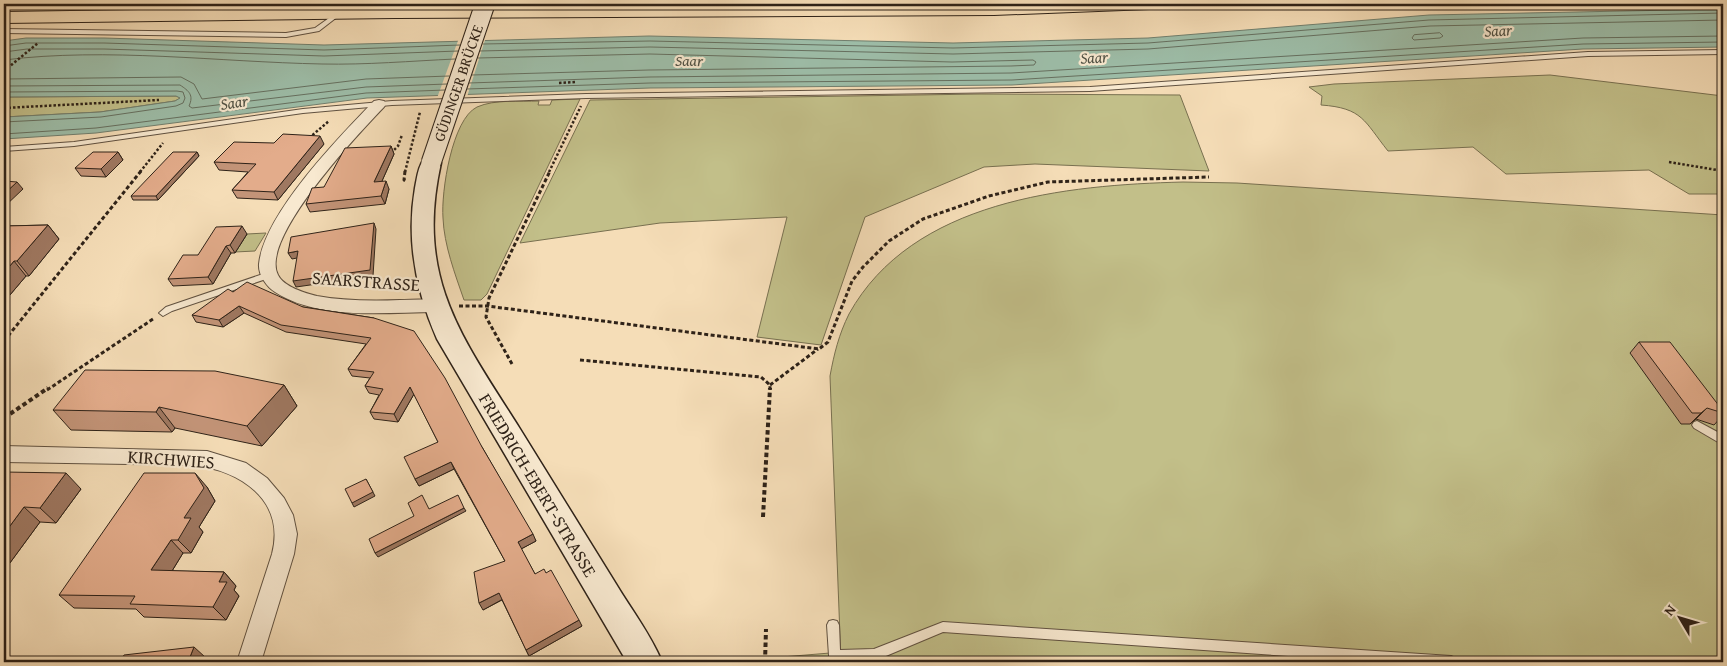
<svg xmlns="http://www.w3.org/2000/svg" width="1727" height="666" font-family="'Gentium Book Plus',serif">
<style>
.green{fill:#c2bf89;stroke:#787050}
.water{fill:#9dbda8;stroke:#717f6e}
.pier{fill:#f5ddb7}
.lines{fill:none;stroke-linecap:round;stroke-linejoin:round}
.shore{stroke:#667060;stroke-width:1}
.lane-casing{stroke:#605140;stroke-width:2}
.street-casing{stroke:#605140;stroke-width:2}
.secondary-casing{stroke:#2e2218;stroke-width:3}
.primary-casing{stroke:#2e2218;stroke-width:2}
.path-far2{stroke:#2e2218;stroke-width:2.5;stroke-dasharray:2.5 2;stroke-linecap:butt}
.path-far1{stroke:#2e2218;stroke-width:3;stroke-dasharray:4 2.5;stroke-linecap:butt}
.path{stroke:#2e2218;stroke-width:4;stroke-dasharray:4.5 3;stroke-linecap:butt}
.lane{fill:#f8e9d0;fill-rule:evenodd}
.street{fill:#f8e9d0;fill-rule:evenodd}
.secondary{fill:#f8e9d0;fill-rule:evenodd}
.primary{fill:#f5ddb7;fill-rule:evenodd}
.secondary-bridge-casing{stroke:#2e2218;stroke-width:21;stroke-linecap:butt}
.secondary-bridge{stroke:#f8e9d0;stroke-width:19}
.wall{fill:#c39478;stroke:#2e2218}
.shaded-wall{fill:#9f7861;stroke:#2e2218}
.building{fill:#e3ac8b;stroke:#2e2218}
.labels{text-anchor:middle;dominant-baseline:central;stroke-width:4.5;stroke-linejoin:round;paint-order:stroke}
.far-street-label{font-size:15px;fill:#2e2218;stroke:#f8e9d0}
.far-water-label{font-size:16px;font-style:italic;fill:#4f5043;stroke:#f8e9d0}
.street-label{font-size:18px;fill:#2e2218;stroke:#f8e9d0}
</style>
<rect width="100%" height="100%" fill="#f5ddb7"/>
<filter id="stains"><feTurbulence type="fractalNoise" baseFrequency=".004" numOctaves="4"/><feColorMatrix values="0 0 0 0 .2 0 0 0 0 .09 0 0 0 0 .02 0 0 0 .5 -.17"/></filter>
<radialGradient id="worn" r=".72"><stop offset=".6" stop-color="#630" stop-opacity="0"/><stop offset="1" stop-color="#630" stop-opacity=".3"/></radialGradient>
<g class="green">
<path d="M1550,75L1723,96V194H1689L1649,170L1506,174L1473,147L1388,151C1364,121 1363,108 1321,105L1322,96L1309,87L1334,84Z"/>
<path d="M981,94L1180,95L1209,171L1035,164L984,167L865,217L821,345L757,337L787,217L660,223L520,243L590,100Z"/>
<path d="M176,96L181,98L175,101L100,112L4,117V97Z"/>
<path d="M580,99L487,294L481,300H464C455,274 444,245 443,218C441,192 452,119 477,107C495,99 520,102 539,101L538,105H550L552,100Z"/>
<path d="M1183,182L1237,183L1723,215V662H841L830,376C834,354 839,334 849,314C912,200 1066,185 1183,182Z"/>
<path d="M266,233L255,251L235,252L247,234Z"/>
<path d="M830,653V662H722Z"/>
</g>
<path class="water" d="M1723,9V47L1583,49L1012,85L650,88L367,98L96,133L4,139V117L100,112L175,101L180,98L176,96L4,97V41L26,38H104L324,45L649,36L953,43L1148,38L1429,15Z"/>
<path class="pier" d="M486,37L467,97L437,98L459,38Z"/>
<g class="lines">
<g class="shore">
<path d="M1440,33L1443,36L1440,38L1414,40L1412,38L1414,35Z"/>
<path d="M483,44L650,41L953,48L1148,43L1429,20L1723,13"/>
<path d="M4,46L26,43H104L324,50L460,45"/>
<path d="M480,51L650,47L953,54L1148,49L1430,26L1723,20"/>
<path d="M4,52L27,49H104L324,56L458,51"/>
<path d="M4,60C108,47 218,62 322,64C366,65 411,61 455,59"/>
<path d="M472,75L649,70L1011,66L1034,65L1036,62L1033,60L952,62L650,54L478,58"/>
<path d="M4,79L181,77L194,84L202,99L366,79L449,76"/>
<path d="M469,83L650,77L1011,73L1583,38L1723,36"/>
<path d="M4,86L180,85C189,91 194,95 189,106L192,108L366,87L447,84"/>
<path d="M467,89L650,83L1012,80L1583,44L1723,42"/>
<path d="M4,92L177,91L183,92L185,98L183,103L176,106L101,117L4,122"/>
<path d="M4,134L96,128L366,93L445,90"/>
</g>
<g class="lane-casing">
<g id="lane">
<path d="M336,13L341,14L319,31L286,37L4,33V29L286,33L315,28Z"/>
<path d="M1723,50V54L1588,56L1090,91L586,98L392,105L303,113L74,146L4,151V147L74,142L303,109L392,101L586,94L1090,87L1588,52Z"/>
<path d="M269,272L273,275L272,277L172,311L163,316L159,313L166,307Z"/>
<path d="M1697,421L1723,435V445L1694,428L1692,425L1694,422Z"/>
<path d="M833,620L837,621L839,625L840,650L874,649L943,622L1451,656L1455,658L1457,662H1375L943,632L874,661L835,662L831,660L829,656L827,625L829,621Z"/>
</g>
</g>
<g class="street-casing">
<g id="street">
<path d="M379,100L384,101L386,104L384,107C359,133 259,239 278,275C284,287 305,293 317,296C344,301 373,301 400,300C414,300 429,298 442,302L445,306L442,310L436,312C385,312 320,321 275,292C267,287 258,275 259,264C264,214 339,137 374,101Z"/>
<path d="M4,446L207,451L246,463L267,478L284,498L293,515L297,534L294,554L261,662H237L272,554C286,500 240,470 192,465L4,462Z"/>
</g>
</g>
<g class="secondary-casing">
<path id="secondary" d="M431,157L438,159L441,163C415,279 462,337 520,429C552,481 584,532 616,584C631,609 651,635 662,662H627L437,339C416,291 406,240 415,188C417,178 418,167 424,159Z"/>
</g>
<g class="primary-casing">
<path id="primary" d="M1158,4L1155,8L1149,9L994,15L395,18L4,23V12L395,6Z"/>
</g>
<g class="path-far2">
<path d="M4,71L38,43"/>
<path d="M559,83L576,82"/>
<path d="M4,108L159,100"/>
<path d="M309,138L329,121"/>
<path d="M391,153L398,146L402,135"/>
<path d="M1669,162L1723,171"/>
<path d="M140,172L163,143"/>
<path d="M405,172L420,112"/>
<path d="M549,172L581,106"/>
</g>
<g class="path-far1">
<path d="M405,171L404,180L407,182"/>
<path d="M1721,171H1723"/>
<path d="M459,306H487L819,349L828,342L852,281L863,267L889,241L923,219L989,196L1048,182L1209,177"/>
<path d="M4,341L141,171"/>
<path d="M580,360L761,377L770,385V390"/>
<path d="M512,364L486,317L489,298L550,171"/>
<path d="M770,385L818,349"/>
<path d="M47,390L153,319"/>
</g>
<g class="path">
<path d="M4,418L48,388"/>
<path d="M763,517L770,388"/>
<path d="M765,662L766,629"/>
</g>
<use href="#lane" class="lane"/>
<use href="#street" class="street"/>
<use href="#secondary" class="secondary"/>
<use href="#primary" class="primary"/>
<g class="secondary-bridge-casing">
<path id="secondary-bridge" d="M431,163L485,4"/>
</g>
<use href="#secondary-bridge" class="secondary-bridge"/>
</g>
<g class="wall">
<path d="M324,144L278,200L237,198L232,190L248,172L219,170L214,162Z"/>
<path d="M391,146L394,154L382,181L389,189L385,204L310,212L306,204L324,187Z"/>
<path d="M118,152L123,160L106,177L81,176L75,168Z"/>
<path d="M197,152L199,156L158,200H133L131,196Z"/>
<path d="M48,225L59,239L29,276H26L4,302V226Z"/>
<path d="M247,234L235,253H231L213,284L173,286L168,279L198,255Z"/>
<path d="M233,292L303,307L374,318L482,447L536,541L521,549L535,574L582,626L529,656L502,600L483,610L505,561L454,469L419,486L415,479L438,442L414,394L398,422L374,419L370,412L379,395L369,393L365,386L370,378L352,376L348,369L366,344L286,332L244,313L223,327L196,322L192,315Z"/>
<path d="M1639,342L1723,411V415L1714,425L1696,419L1690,424H1681L1630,353Z"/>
<path d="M284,385L297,406L262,446L175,428L172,432L71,430L53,410Z"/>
<path d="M4,472L81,489L56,523L40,522L4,571Z"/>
<path d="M207,487L215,501L199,527L203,532L191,553H183L172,571L224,572L236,586L234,590L239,596L226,620L144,617L136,609L74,608L59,595Z"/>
</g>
<g class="shaded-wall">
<path d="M320,136L324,144L278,200L274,192Z"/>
<path d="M391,146L394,154L378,190L374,182Z"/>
<path d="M118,152L123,160L106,177L101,169Z"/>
<path d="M197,152L199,156L158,200L156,196Z"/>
<path d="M386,181L389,189L385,204L381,196Z"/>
<path d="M17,182L23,189L4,207V194Z"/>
<path d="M374,223L376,229L373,276L296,287L293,281Z"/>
<path d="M48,225L59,239L29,276L17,261Z"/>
<path d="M242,226L247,234L235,253L230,245Z"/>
<path d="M226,246L231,253L213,284L208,277Z"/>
<path d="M298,251L302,257L292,259L288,253Z"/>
<path d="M14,261L26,276L4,302V273Z"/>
<path d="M239,306L244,313L223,327L219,320Z"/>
<path d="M284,385L297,406L262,446L247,426Z"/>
<path d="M410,387L414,394L398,422L394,414Z"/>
<path d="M159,407L175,428L172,432L156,412Z"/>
<path d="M1707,408L1696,419L1690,424L1701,413Z"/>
<path d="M451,462L454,469L419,486L415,479Z"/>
<path d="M66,473L81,489L56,523L40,508Z"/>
<path d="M195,473L207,487L215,501L199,527L203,532L191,553L178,540Z"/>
<path d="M366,479L375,496L354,507L352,503Z"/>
<path d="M24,507L40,522L4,571V534Z"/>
<path d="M464,508L466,511L378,557L375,553Z"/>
<path d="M533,534L536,541L521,549L518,542Z"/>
<path d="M171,540L183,553L164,584L151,570Z"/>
<path d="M224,572L236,586L234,590L239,596L226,620L213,607L219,582Z"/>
<path d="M499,593L503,599L483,610L479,603Z"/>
<path d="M579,620L582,626L529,656L526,650Z"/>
<path d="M194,647L205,657L203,662H188Z"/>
</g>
<g class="building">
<path d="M283,134L320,136L274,192L232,190L256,164L214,162L234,142L274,143Z"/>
<path d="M391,146L374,182L386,181L381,196L306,204L312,188L324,187L345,148Z"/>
<path d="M93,152H118L101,169L75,168Z"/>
<path d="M173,152H197L156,196H131Z"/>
<path d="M4,181L17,182L4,194Z"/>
<path d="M374,223L370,270L293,281L298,251L288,253L291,237Z"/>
<path d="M48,225L17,261H14L4,273V246L6,243L4,244V226Z"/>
<path d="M242,226L230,245L226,246L208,277L168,279L183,255H198L216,227Z"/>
<path d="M247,282L303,307L374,318L414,331L445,378L482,447L533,534L518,542L535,574L544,569L546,573L551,570L579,620L526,650L499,593L479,603L474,572L505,561L451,462L415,479L404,457L438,442L410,387L394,414L370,412L383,389L365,386L374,372L348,369L371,338L281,325L239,306L219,320L192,315L228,289L233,292Z"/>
<path d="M1639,342H1670L1723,411V413L1707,408L1701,413H1692Z"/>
<path d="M85,370L215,371L284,385L247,426L159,407L156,412L53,410Z"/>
<path d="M4,472L66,473L40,508L24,507L4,534Z"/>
<path d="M144,473H195L204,488L184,518H191L178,540H171L151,570L224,572L219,582H227L213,607L130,604L135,596L59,595Z"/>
<path d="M366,479L373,492L352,503L345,489Z"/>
<path d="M422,495L429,509L458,495L464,508L375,553L369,539L414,516L408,503Z"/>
<path d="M194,647L188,662H120L124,655Z"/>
</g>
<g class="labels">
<g class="far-street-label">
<text transform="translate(458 83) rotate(-71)">GÜDINGER BRÜCKE</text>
</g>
<g class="far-water-label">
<text transform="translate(1498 30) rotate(-3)">Saar</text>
<text transform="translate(1094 57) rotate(-3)">Saar</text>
<text x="689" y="60">Saar</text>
<text transform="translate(234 102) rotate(-9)">Saar</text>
</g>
<g class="street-label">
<text transform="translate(366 281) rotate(4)">SAARSTRASSE</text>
<text transform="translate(171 459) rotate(4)">KIRCHWIES</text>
<text transform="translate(538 485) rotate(59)">FRIEDRICH-EBERT-STRASSE</text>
</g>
</g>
<rect width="1727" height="666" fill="none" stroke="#f5ddb7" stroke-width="20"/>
<rect x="5" y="5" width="1717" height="656" fill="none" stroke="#2e2218" stroke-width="2.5"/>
<rect x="10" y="10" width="1707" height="646" fill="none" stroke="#2e2218"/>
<g transform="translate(1680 618) rotate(308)" stroke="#f8e9d0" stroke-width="4" paint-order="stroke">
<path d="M0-4L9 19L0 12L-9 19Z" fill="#2e2218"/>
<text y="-8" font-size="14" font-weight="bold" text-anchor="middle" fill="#2e2218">N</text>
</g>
<rect width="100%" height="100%" filter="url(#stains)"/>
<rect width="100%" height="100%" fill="url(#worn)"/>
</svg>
